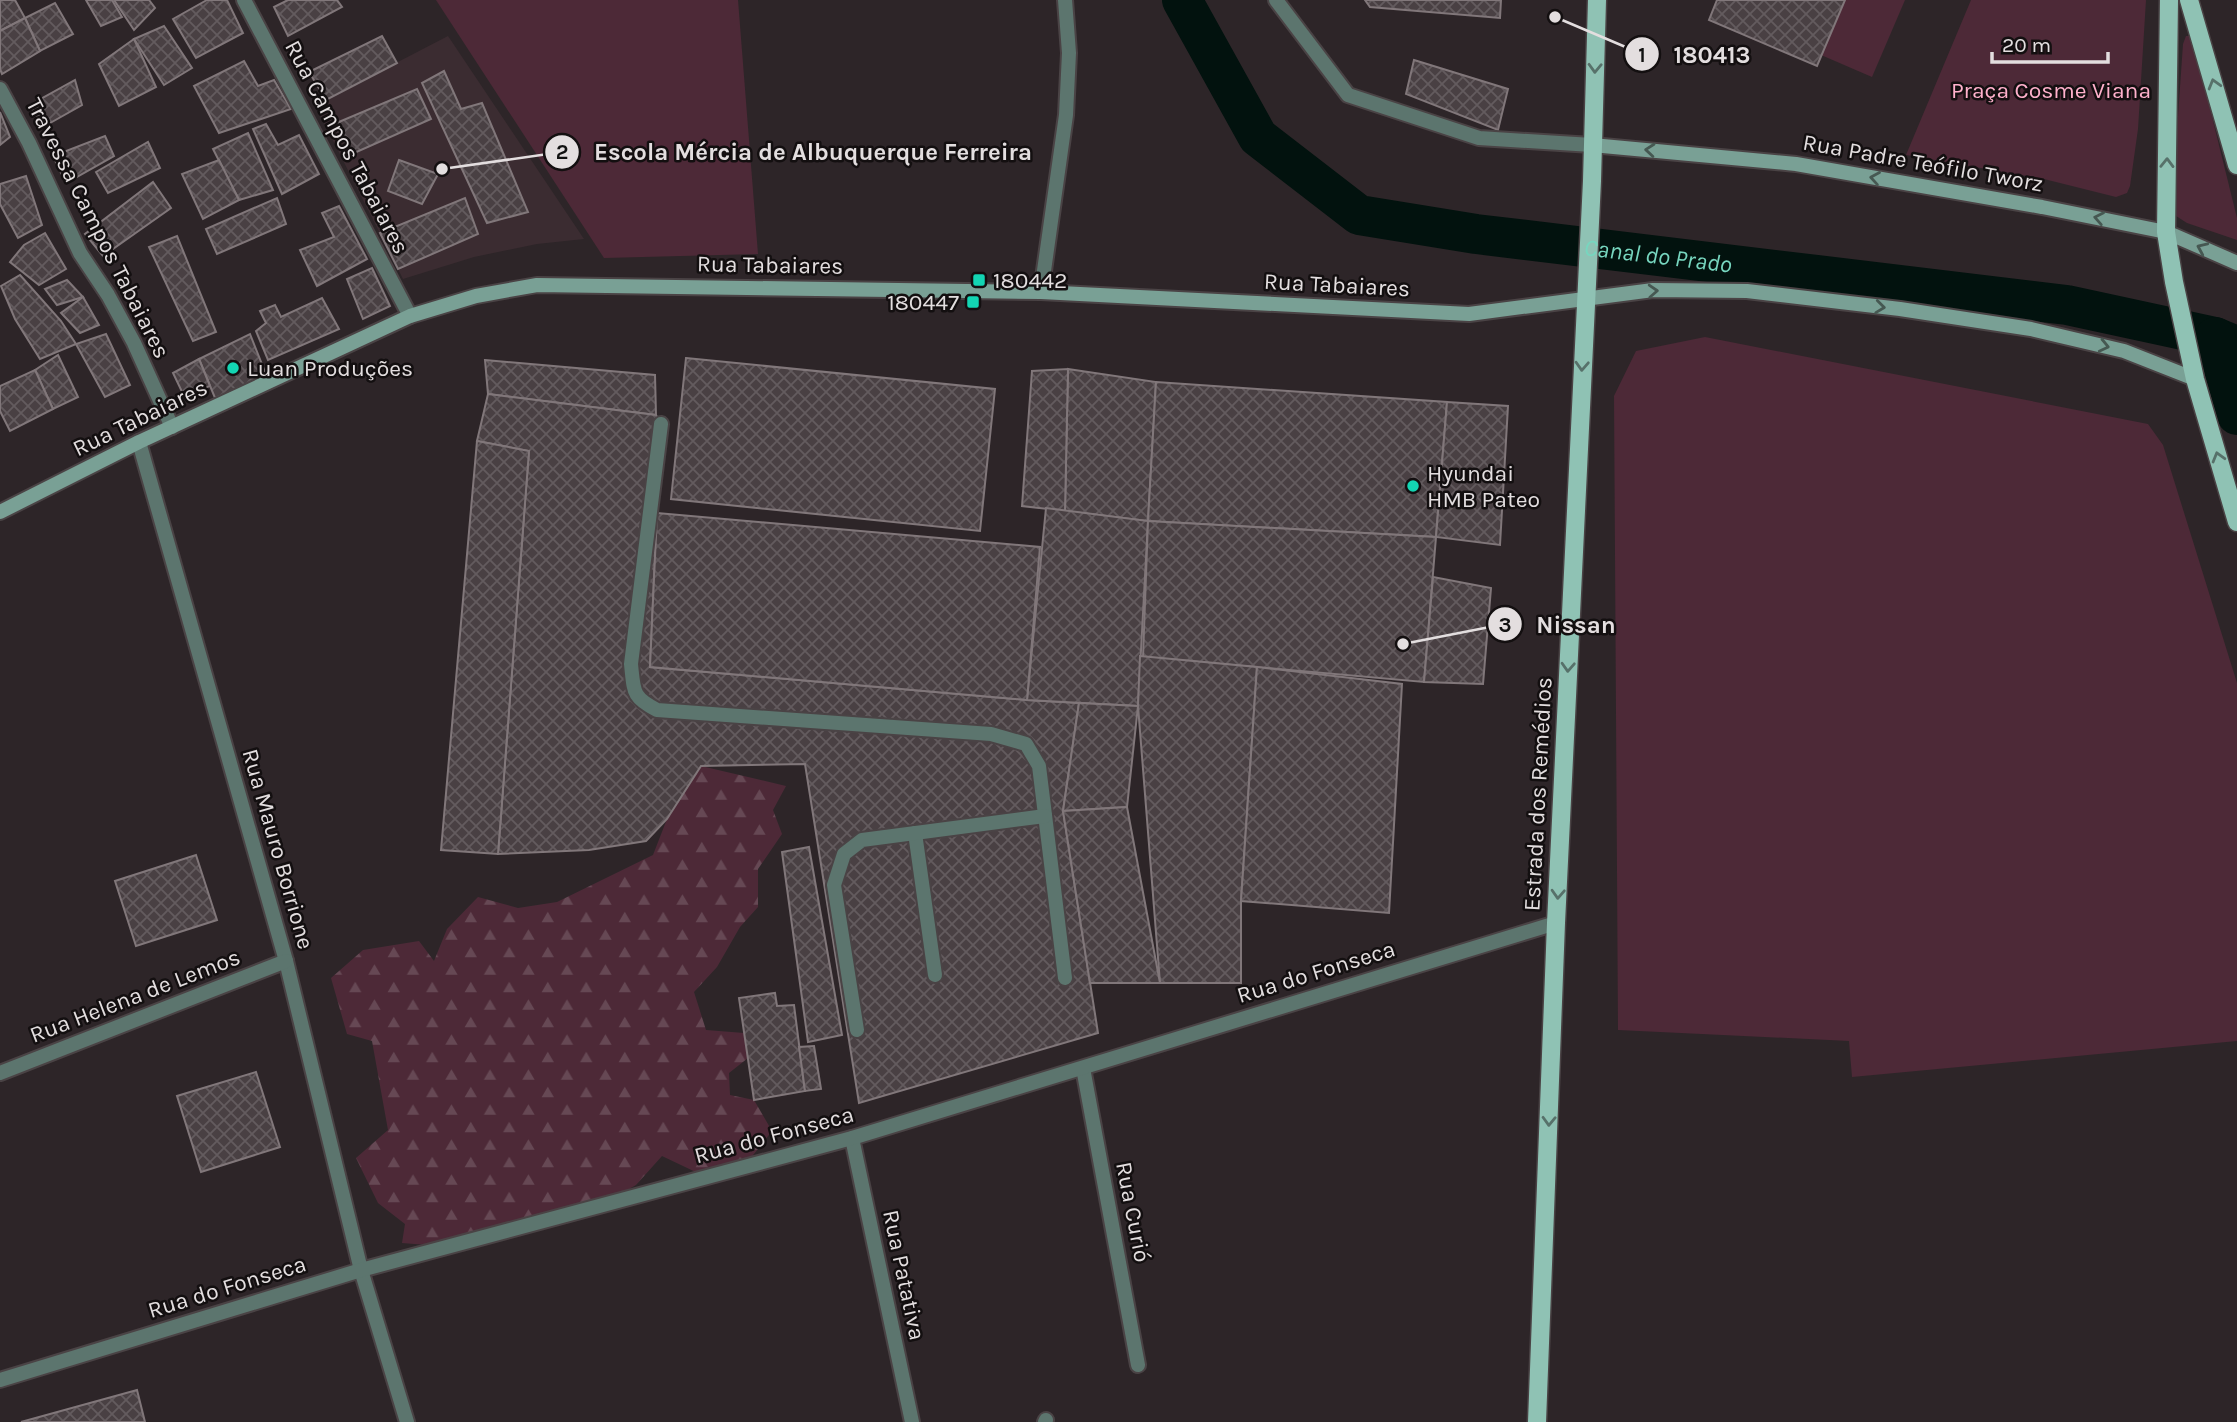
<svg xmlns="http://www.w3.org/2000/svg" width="2237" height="1422" font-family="Karla,sans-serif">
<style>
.built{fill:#3b2c31}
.green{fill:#4d2937}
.forest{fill:url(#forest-firs)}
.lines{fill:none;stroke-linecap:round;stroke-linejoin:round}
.canal{stroke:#02120e;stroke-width:40}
.building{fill:url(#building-cross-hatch);stroke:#81777a;stroke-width:2}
.service-casing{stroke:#4a4345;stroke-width:18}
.minor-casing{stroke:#4a4345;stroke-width:18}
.secondary-casing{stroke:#4a4345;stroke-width:18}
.primary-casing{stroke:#4a4345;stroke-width:21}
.service{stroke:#5c756e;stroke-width:14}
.minor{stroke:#5c756e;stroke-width:14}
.secondary{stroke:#79a095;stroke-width:14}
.primary{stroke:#8fc2b4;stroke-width:18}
.oneway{stroke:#57716a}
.oneway2{stroke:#465852}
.poi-dot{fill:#13d5b3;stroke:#130f10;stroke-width:2.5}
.labels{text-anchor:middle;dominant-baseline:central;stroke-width:5;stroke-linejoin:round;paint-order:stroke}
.park-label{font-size:23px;fill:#ffb1cc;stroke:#130f10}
.street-label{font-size:23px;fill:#e3dedf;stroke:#130f10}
.poi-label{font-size:23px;fill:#e3dedf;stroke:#130f10;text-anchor:start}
.water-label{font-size:24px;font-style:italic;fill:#77d6bf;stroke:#130f10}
.leader{fill:none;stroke:#e3dedf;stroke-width:2.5}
.callout-dot{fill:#e3dedf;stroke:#130f10;stroke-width:2.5}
.mark-label{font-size:21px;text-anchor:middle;font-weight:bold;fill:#111}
.callout-label{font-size:24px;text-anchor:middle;font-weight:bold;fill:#e3dedf;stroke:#130f10;stroke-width:5;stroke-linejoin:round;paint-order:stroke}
</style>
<defs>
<pattern id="forest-firs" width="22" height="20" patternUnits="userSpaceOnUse" patternTransform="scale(1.75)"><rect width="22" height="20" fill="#4d2937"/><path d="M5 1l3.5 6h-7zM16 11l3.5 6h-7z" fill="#664854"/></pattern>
<pattern id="building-cross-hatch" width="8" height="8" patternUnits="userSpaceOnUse" patternTransform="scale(1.75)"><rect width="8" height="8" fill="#494043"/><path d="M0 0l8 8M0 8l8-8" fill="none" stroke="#635b5e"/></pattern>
</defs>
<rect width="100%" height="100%" fill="#2d2528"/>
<path class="built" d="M448,36L584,239L537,244L474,257L403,279L315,105Z"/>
<g class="green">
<path d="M436,0H738L758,254L604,258Z"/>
<path d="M1845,0H1905L1872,77L1821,55Z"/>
<path d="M1971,0H2146L2138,129L2130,186L2127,193L2116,197L2044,179L1906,155Z"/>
<path d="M2186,36H2190L2195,48L2237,218V240L2187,223L2173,214V188L2183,44Z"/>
<path d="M1705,337L2148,424L2163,445L2237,683V1041L1852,1077L1849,1041L1618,1030L1614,396L1636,351Z"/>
</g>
<path class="forest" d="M701,766L786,786L773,810L782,834L758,869V907L740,927L717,967L694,992L706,1030L744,1033L748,1058L729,1073L730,1095L754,1100L772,1131L750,1159L702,1175L662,1156L636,1185L595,1209L466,1248L402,1243L405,1224L378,1203L356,1158L388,1130L372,1041L347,1034L331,978L363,950L419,941L434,961L447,929L478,897L518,908L557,902L653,855L667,819Z"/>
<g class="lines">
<g class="canal">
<path id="s1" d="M1182,0L1258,137L1359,215L1476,234L2067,305L2215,337L2237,346"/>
<path d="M2215,337L2237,415"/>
</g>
</g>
<g class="building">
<path d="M0,0H15L25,18L0,31Z"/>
<path d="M86,0H112L122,17L101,26Z"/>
<path d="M114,0H149L155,8L134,30Z"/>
<path d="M207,0H227L243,33L196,58L173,19Z"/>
<path d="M288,0H337L342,7L288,36L274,7Z"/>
<path d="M1365,0H1501L1500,18L1370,7Z"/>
<path d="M1717,0H1845L1817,66L1709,20Z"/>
<path d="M55,3L73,34L40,51L25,18Z"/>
<path d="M25,18L40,51L2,74L0,69V31Z"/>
<path d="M164,26L192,68L164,85L134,39Z"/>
<path d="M382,36L397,63L326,100L309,72Z"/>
<path d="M134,39L156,87L119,106L99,64Z"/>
<path d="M1414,60L1508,89L1498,130L1406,94Z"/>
<path d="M244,61L258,86L274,80L291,109L219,133L194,86Z"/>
<path d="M444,71L461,109L482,103L528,212L487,223L422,83Z"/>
<path d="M75,80L82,105L43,127L30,105Z"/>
<path d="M417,89L431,119L352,154L334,124Z"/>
<path d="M0,112L10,137L0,145Z"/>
<path d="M266,124L278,145L299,135L319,174L282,194L253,129Z"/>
<path d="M248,133L273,190L239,200L213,149Z"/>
<path d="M105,136L114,156L66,183L53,156Z"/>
<path d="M148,142L160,168L108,193L96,172Z"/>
<path d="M219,160L239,200L203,219L182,174Z"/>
<path d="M399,160L438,174L422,204L388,191Z"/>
<path d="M26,176L42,225L18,238L0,204V184Z"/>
<path d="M153,182L171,208L103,256L85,234Z"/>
<path d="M277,198L286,224L217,254L206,229Z"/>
<path d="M465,198L478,234L398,269L380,233Z"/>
<path d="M339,206L367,259L317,286L300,250L334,237L322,213Z"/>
<path d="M45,233L66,269L39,285L10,262L24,245Z"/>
<path d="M177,236L216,332L193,341L149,247Z"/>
<path d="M372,268L390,306L363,319L347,279Z"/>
<path d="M20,275L61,321L76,344L40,359L15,319L1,286Z"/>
<path d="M67,280L83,297L57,305L45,289Z"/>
<path d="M83,297L99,325L80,333L61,313Z"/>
<path d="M322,298L339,329L268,360L256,331L266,323L260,311L275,305L281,317Z"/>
<path d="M106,334L130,385L105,397L76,344Z"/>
<path d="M250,334L267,377L215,398L199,359Z"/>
<path d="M58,355L78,397L53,409L35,370Z"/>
<path d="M686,358L995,389L980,531L671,499Z"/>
<path d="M199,359L210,386L184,396L173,373Z"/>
<path d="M485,360L655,375L656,415L488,394Z"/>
<path d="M1068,369L1156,382L1148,521L1065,511Z"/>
<path d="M1068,369L1065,511L1022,506L1032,371Z"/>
<path d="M35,370L53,409L10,431L0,411V386Z"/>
<path d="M1156,382L1447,402L1436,537L1148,521Z"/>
<path d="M488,394L656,415L661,424L650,667L1027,700L1079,703L1063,811L1098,1033L859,1103L805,764L701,766L667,819L646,841L589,850L498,854L529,451L477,441Z"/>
<path d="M1447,402L1508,406L1500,545L1436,537Z"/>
<path d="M477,441L529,451L498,854L441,850Z"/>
<path d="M1046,508L1148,521L1138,706L1027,700Z"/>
<path d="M657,513L1040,547L1027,700L650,667Z"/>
<path d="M1148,521L1436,537L1424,682L1143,657Z"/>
<path d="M1433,577L1491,588L1483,684L1424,682Z"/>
<path d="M1140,656L1257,667L1241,901V983H1160L1138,706Z"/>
<path d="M1257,667L1402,684L1389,913L1241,901Z"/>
<path d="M1079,703L1138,706L1127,807L1063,811Z"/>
<path d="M1127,807L1160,983H1090L1063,811Z"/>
<path d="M809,847L842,1035L808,1042L782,852Z"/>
<path d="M196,855L217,920L136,946L115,881Z"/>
<path d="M775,993L777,1006L794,1005L805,1091L754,1100L739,998Z"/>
<path d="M814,1046L821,1089L805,1091L799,1047Z"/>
<path d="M256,1072L280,1147L201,1172L177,1096Z"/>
<path d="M137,1390L145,1422H21Z"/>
</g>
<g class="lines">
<g class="service-casing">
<g id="service">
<path d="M661,424L631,664C634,692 632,697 657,710L991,734L1026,744L1039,766L1065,978"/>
<path d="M915,833L935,975"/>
<path d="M857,1030L834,885L844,854L862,840L1045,816"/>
</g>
</g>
<g class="minor-casing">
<g id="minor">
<path d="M244,0L410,316"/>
<path d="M1276,0L1348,95L1479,138L1592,145"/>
<path d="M0,89L29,143L80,253L108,295L134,343L172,427"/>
<path d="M1041,292L1066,115L1069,53L1065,0"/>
<path d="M139,442L286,961L361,1270L407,1422"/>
<path d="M1083,1068L1138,1365"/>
<path d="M0,1073L286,961"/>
<path d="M852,1138L912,1422"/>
<path d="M0,1380L361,1270L852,1138L1556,923"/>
<path d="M1045,1422L1046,1420"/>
</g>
</g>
<g class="secondary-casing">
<g id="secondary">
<path d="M1592,145L1796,164L2042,207L2166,232L2237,263"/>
<path d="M0,512L139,442L410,316L476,296L537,285L1041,292L1469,314L1653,290L1747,291L1900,309L2031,329L2124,351L2195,379"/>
</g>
</g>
<g class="primary-casing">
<g id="primary">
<path d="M2169,0L2166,232L2174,282L2195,379L2237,522"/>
<path d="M2189,0L2237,165"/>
<path d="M1537,1422L1556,923L1592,181L1597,0"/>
</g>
</g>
<use href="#service" class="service"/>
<use href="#minor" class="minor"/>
<use href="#secondary" class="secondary"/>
<use href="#primary" class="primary"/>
</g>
<defs><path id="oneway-chevron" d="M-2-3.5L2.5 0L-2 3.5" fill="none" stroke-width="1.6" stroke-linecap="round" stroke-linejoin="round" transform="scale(1.75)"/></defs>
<g class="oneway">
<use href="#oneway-chevron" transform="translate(1595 68) rotate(92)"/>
<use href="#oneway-chevron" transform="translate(2214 84) rotate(-106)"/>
<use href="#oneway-chevron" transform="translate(2167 163) rotate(-89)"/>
<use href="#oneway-chevron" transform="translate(1582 366) rotate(93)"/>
<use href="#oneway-chevron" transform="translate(2218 457) rotate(-106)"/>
<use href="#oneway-chevron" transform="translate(1568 667) rotate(93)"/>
<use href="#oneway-chevron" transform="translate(1558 894) rotate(93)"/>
<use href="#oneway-chevron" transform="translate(1549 1121) rotate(92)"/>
</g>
<g class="oneway2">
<use href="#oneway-chevron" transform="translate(1650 150) rotate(-175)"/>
<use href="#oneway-chevron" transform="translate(1875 178) rotate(-170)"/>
<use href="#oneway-chevron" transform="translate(2099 218) rotate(-169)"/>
<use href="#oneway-chevron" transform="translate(2202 248) rotate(-156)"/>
<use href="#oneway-chevron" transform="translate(1653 291) rotate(-3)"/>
<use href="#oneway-chevron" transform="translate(1880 307) rotate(7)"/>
<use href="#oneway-chevron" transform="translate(2104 346) rotate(13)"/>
</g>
<g class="poi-dot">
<rect x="972" y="273" width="14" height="14" rx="3.5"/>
<rect x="966" y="295" width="14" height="14" rx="3.5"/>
<circle cx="233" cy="368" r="7"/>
<circle cx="1413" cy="486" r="7"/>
</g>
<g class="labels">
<g class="park-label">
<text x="2051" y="90">Praça Cosme Viana</text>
</g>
<g class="street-label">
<text transform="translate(347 147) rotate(62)">Rua Campos Tabaiares</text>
<text transform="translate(1923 163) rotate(10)">Rua Padre Teófilo Tworz</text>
<text transform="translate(98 228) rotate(63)">Travessa Campos Tabaiares</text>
<text transform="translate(770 265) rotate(1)">Rua Tabaiares</text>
<text transform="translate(1337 285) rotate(3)">Rua Tabaiares</text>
<text transform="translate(140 418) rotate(-26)">Rua Tabaiares</text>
<text transform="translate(1538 794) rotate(-87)">Estrada dos Remédios</text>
<text transform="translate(278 849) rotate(74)">Rua Mauro Borrione</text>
<text transform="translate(1316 972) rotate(-17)">Rua do Fonseca</text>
<text transform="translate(135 996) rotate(-21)">Rua Helena de Lemos</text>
<text transform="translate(774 1135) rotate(-15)">Rua do Fonseca</text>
<text transform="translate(1133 1212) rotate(79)">Rua Curió</text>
<text transform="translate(904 1275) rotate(78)">Rua Patativa</text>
<text transform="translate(227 1287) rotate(-17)">Rua do Fonseca</text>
</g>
<g class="poi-label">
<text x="993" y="280">180442</text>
<text x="959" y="302" text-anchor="end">180447</text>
<text x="247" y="368">Luan Produções</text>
<text x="1427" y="473">Hyundai<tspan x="1427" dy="26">HMB Pateo</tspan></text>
</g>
<g class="water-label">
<text stroke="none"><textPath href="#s1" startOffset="586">Canal do Prado</textPath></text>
</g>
</g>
<path class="leader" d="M1555 17L1642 54M442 169L562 152M1403 644L1505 624"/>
<g class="callout-dot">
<circle cx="1555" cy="17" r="7"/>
<circle cx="442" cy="169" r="7"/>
<circle cx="1403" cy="644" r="7"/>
<circle cx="1642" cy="54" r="18"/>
<circle cx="562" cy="152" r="18"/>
<circle cx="1505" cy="624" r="18"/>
</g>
<g class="mark-label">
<text x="1642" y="62">1</text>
<text x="562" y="159">2</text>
<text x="1505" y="632">3</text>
</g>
<g class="callout-label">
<text x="1712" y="63">180413</text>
<text x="813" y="160">Escola Mércia de Albuquerque Ferreira</text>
<text x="1576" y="633">Nissan</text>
</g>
<path d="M1992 52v10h116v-10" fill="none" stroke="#e3dedf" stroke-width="3.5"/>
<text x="2002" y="52" font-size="21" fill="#e3dedf" stroke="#130f10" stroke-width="5" paint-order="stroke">20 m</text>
</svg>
